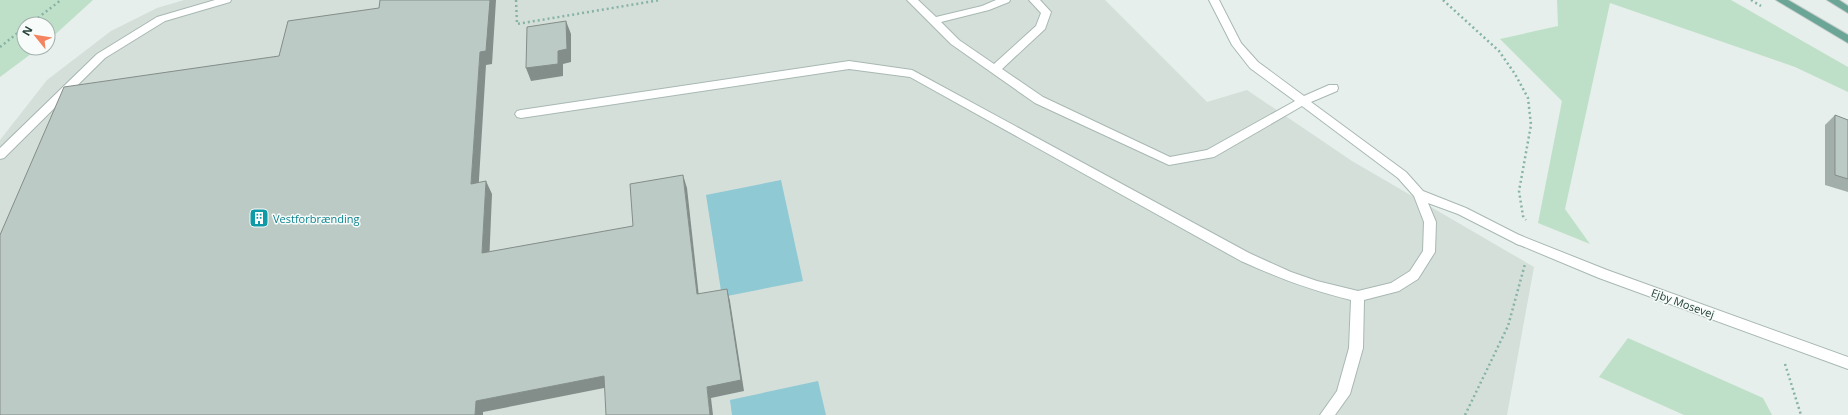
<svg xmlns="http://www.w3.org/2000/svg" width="1848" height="415" font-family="'Open Sans',sans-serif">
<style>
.built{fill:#d4dfda}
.green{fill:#bfe0c8}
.water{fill:#8ec9d4}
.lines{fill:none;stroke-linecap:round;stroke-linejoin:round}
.lane-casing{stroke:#a8b8b2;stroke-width:2}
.street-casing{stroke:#a8b8b2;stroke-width:2}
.primary-casing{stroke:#c2cac8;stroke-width:2}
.path{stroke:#86b3a5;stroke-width:2.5;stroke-dasharray:2 3;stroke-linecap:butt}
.lane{fill:#fff;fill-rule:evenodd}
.street{fill:#fff;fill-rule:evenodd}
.primary{fill:#6aa596;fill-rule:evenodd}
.wall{fill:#a1aea9}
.shaded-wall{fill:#838d89}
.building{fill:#bbcac4;stroke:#838d89}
.labels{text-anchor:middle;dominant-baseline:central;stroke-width:3;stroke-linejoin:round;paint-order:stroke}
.culture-label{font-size:11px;fill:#0d838f;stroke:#f7fbf9;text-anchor:start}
.street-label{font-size:11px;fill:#24423a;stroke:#f7fbf9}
</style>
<rect width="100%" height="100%" fill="#e6efeb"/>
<path class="built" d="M184,0H1105L1207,102L1247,90L1352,161L1534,267L1507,415H0V140L47,80L111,31L157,8Z"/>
<g class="green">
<path d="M0,0H93L48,41V24H24V48H39L0,77Z"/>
<path d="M1557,0H1731L1848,67V92L1795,67L1610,3L1565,209L1590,244L1538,223L1562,101L1500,39L1558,26Z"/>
<path d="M1628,338L1763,398L1772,415H1684L1599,377Z"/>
</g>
<g class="water">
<path d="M781,180L803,281L722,297L706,195Z"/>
<path d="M818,381L826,415H732L730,400Z"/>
</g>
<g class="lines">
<g class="lane-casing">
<g id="lane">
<path d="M215,0H231L230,2L165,21L105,58L4,158L0,159V148L97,54L157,17Z"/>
<path d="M907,0H918L936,17L982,6L996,0H1010L1009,2L989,10L941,22L959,40L994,64L1036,26L1041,13L1029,0H1040L1051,12L1045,29L1002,69L1043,97L1170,157L1207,150L1295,101L1250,68L1232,45L1209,0H1219L1241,43L1258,62L1304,96L1329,85H1337L1338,88L1337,91L1311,102L1406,172L1423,191L1466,208L1523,237L1525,240L1523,243L1519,245L1515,243L1458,214L1428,203L1436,222L1435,252L1418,279L1399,291L1364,300L1363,348L1350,394L1335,415H1320L1337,391L1349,348L1351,300C1310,290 1279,278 1241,261L910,77L849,69L521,118L517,117L515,114L517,111L521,110L849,61L912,70L1249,253L1291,272L1317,281L1358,291L1391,283L1410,271L1423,251L1424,222L1414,196L1398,178L1302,106L1214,157L1169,165L1035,103L951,44Z"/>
</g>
</g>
<g class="street-casing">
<path id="street" d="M1519,235L1607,270L1848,357V369L1599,278L1515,243L1513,240L1515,237Z"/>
</g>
<g class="primary-casing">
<g id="primary">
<path d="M1776,0H1788L1848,35V43Z"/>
<path d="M1827,0H1839L1848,6V13Z"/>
</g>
</g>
<g class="path">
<path d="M516,0L517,24L660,0"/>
<path d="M1443,0L1499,51L1515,74L1528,98L1531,125L1519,191L1523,216L1526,220"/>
<path d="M1751,0L1761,6"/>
<path d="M30,24L61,0"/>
<path d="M0,47L24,28"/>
<path d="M1785,364L1801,415"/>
<path d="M1465,415L1508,326L1525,264"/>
</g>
<use href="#lane" class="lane"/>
<use href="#street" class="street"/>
<use href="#primary" class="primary"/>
</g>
<path class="wall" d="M1835,115L1848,120V192L1825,185V125Z"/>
<g class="shaded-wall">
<path d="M490,0H496L492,64L486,65L478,196L471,184L480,52Z"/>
<path d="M566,21L571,34V62L563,64V76L531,81L526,68L558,51Z"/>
<path d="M683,175L687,188L700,306L697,294Z"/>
<path d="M486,181L492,194L489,265L482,253Z"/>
<path d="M727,289L730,301L744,391L711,398L713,415H710L707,387Z"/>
<path d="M604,376L609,387L483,412V415H475L476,401Z"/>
</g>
<g class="building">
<path d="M380,0H490L486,51L480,52L471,184L486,181L482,253L633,226L630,184L683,175L697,294L727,289L741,380L707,387L710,415H606L604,376L476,401L475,415H0V235L64,87L279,56L288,21L379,8Z"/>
<path d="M566,21L567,49L558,51V64L526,68L527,27Z"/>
<path d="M1835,115L1848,120V179L1835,175Z"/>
</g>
<defs>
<g id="building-square" transform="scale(1)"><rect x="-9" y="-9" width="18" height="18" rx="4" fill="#0f9aa8" stroke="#f7fbf9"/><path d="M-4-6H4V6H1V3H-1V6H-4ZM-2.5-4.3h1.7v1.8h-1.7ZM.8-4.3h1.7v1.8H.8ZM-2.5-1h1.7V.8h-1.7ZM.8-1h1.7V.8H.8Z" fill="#fff"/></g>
</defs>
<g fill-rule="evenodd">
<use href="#building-square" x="259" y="218"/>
</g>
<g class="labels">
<g class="culture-label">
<text x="273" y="218">Vestforbrænding</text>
</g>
<g class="street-label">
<text transform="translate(1683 303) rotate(20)">Ejby Mosevej</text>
</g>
</g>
<g transform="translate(36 36) rotate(300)"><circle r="19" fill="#f7fbf9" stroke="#a3b1ad"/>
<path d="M0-3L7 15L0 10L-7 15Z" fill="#f4845f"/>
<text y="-6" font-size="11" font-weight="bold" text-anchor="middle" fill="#24423a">N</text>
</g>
</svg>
